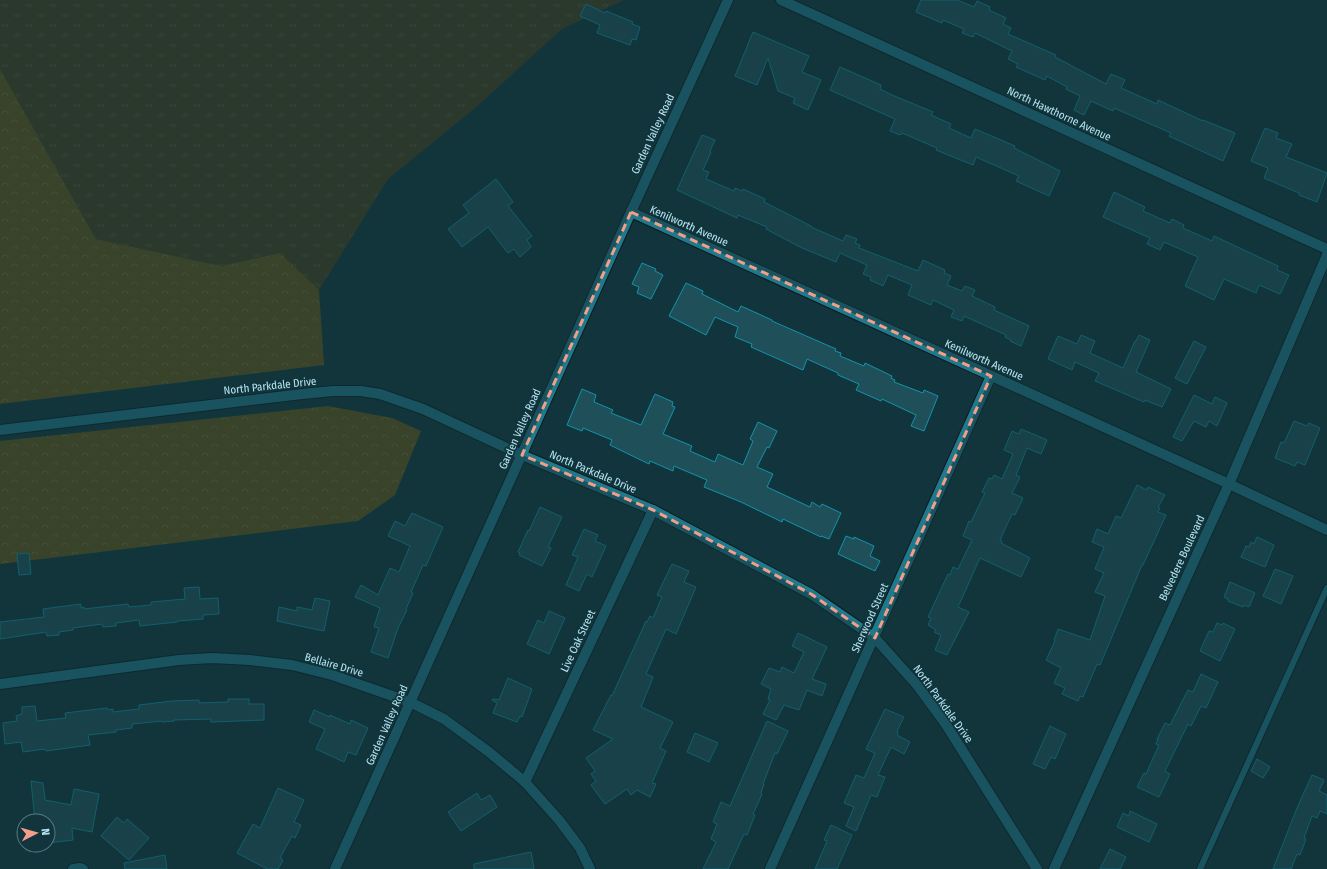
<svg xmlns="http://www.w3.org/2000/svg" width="1327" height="869" font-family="'Fira Sans Condensed',sans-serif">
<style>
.grass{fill:url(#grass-tufts)}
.forest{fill:url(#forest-crowns)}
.building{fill:#1f505a;stroke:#0f94aa}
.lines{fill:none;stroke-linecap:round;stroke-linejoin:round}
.lane-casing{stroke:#0c1a1e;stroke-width:8}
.street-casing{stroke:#0c1a1e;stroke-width:12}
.secondary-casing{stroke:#0c1a1e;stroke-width:12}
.lane{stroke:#1f798a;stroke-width:6}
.street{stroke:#1f798a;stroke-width:10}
.secondary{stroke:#1f798a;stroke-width:10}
.marked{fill:none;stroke:#f49e8a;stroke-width:3;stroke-dasharray:8 5;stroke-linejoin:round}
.labels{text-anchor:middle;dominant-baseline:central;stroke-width:3.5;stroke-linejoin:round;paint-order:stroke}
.street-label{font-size:11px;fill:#b5e6f1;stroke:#12353d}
</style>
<defs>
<pattern id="grass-tufts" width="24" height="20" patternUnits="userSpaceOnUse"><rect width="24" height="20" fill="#483e1a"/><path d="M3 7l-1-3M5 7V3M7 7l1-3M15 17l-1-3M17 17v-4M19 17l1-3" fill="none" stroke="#605a3c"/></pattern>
<pattern id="forest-crowns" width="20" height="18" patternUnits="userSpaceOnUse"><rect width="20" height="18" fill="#665516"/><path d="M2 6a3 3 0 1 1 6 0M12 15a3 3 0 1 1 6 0" fill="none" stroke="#7a6d38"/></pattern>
</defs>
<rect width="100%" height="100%" fill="#12353d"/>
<path class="grass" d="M0,0H624L562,29L475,108L388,179L319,290L280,253L221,266L96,239L0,69Z"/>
<g class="forest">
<path d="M0,69L96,239L221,266L280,253L319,290L324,365L0,404Z"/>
<path d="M328,406L392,418L421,431L395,495L358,521L0,564V441Z"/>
</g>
<g class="building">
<path d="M921,0H957L974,7L977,1L990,7L989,10L1006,18L1003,24L1011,28L1008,34L1056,55L1055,57L1106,84L1111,74L1125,80L1121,88L1157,104L1158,100L1203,121V120L1235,133L1223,161L1169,136L1171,133L1114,108L1113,111L1091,101L1084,115L1074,110L1080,96L1066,89L1067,87L1047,76L1045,80L1016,67L1018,64L1008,59L1012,51L975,33L973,37L962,33L964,29L943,20L942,23L916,12Z"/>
<path d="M586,4L605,13L606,11L633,22L632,24L640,27L636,40L632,39L630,45L597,33L600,25L580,16Z"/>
<path d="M753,32L809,56L802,72L821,80L808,110L793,103L795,98L778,91L768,58L757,85L735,76Z"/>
<path d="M840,67L881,85L880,89L892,95L933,112L931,115L951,124L949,128L971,138L975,129L1015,146L1014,148L1060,171L1049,196L1016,181L1019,176L976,157L973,165L936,150L937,148L902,133L900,135L890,131L895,119L830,90Z"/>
<path d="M1265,128L1278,133L1276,138L1292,144L1286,157L1327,173L1317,202L1299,195V193L1264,178L1268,168L1251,161Z"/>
<path d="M702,135L715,140L710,151L711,152L703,170L709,172L706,179L734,191L735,188L742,191L743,189L765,199L764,202L811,226V227L843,241L846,235L857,239L855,243L860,245L859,248L918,271L923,260L945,270L944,273L951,276L947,285L962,291L965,286L975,290L972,296L995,307L994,310L1029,326L1021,346L1010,341L1011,340L1005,337L1006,335L964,316L962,321L951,317L954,310L933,300L931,305L908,295L912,285L888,275L883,286L870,280L871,277L863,274L867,265L840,253L836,262L800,247L766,229L767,227L738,215L737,218L677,190Z"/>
<path d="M496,179L513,202L508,206L532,236L527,240L531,247L520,257L514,249L508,253L488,227L462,247L448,229L469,213L463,205Z"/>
<path d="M1114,192L1145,207L1143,211L1170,223L1172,219L1184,225L1183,228L1212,241L1214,236L1278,266L1277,270L1289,275L1280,294L1259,285L1256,293L1224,279L1214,300L1185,286L1198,257L1164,242L1160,250L1147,244L1150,238L1103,217Z"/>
<path d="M642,263L656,269L655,271L663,275L651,299L637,293L639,287L632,284Z"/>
<path d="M686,283L703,291L702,294L738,312L741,306L772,320V321L836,349L835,351L841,353L840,356L864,366L865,363L892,376L891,378L895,380L894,382L923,393L924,390L938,396L924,431L911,426L916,415L882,399L881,401L856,390L859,384L838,375V373L807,359L803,370L751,347L752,344L735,337L738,327L715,317L706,335L669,316Z"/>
<path d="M1081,335L1095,341L1090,353L1123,368L1135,341H1136L1139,335L1150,340L1136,372L1171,389L1162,407L1145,400L1144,402L1095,381L1099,373L1075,362L1072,370L1048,359L1058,336L1077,344Z"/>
<path d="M1194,341L1206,347L1187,384L1175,378Z"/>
<path d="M582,389L596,395L594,402L613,410L611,413L641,425L655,394L673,402L672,406L675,407L663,434L692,446L690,451L715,462L718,454L743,465L753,441L750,439L758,422L777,431L769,448L767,447L757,467L773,474L767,487L810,507L812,502L820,507L822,504L841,513L829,539L821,536V537L783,519L782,522L776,519L741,502L704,487L707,480L674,466L673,471L650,461L649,464L610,445L612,440L583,428L582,431L567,425Z"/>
<path d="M1194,395L1212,404L1215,397L1227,403L1217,426L1209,421L1206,427L1194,421L1182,441L1173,437Z"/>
<path d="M1294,421L1307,426L1309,423L1320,428L1305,465L1297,462L1295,466L1275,458L1281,442L1284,443Z"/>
<path d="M1021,429L1047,440L1041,454L1027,448L1016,475L1020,477L1012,493L1023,498L1015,515L1012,514L1000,540L1002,541L1001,543L1030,558L1021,577L980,558L958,607L969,612L947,655L935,650L941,635L934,632L936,630L928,625L931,618L928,617L948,574L950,575L953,567L958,569L972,540L963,536L969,521L971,522L985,493L982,492L989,478L992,479L994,475L1002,479L1013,454L1004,450L1012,431L1019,434Z"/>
<path d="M1137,485L1147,490L1148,487L1165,495L1158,507L1160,508L1158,512L1166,515L1143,565H1142L1100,665L1097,664L1083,697L1080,696L1078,701L1062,694L1065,688L1054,683L1061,668L1046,660L1055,641L1054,640L1058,629L1090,640L1105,596L1095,592L1104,573L1095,569L1104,547L1092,542L1097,529L1108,534L1116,516L1121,518Z"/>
<path d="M540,507L562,517L548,547L551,548L542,566L519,555L520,553L518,552L528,530L529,531Z"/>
<path d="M412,513L443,527L426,566L423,565L411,592L413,593L406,609L407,610L398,628L388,658L371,652L379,628L374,627L380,608L355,597L361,585L378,595L390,568L399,572L410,546L388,536L395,521L405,526Z"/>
<path d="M584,529L598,535L595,541L606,546L592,577L587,574L579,591L566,585L578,557L572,555Z"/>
<path d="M846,536L854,539V537L874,546L870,556L880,561L875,571L838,554Z"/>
<path d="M1257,537L1274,545L1265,567L1241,557L1246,546L1249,547L1251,542L1254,544Z"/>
<path d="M29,553L31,574L19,575L17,554Z"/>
<path d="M672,564L689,571L684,582L696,587L676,634L666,629L646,674L653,677L641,707L673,722L660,748L666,751L652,783L656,784L650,797L637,790L631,795L627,789L605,804L591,785L596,781L591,774L595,771L586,758L613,739L593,730L611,695L612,696L646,621L647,622L650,616L653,618L662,597L657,595Z"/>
<path d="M1275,569L1293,576L1281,604L1263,596Z"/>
<path d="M1230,582L1255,593L1249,607L1244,605L1243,607L1228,601V599L1224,597Z"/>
<path d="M199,587L200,599L218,598L219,614L203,615V619L177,621V622L140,626L139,620L116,623V626L103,627L102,624L73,628V630L59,632V635L47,636L46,632L0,639V622L44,617L43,609L81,604V608L84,607V609L128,604L129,607L151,605V602L185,599L184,588Z"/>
<path d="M315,598L330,601L324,631L277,621L279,607L297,611V607L312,610Z"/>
<path d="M549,611L565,618L549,654L527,644L538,620L544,623Z"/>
<path d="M1217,623L1222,625L1223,623L1235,629L1220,661L1200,651L1209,631L1213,632Z"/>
<path d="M798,633L827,647L812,679L826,684L822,696L807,690L799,710L784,705L776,720L763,714L770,700L768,699L771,689L761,684L769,668L780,672L782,667L794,673L804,652L792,646Z"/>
<path d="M1201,674L1218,682L1206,708L1201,706L1191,726L1188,724L1165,771L1170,774L1159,797L1137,787L1144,773L1146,774L1159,745L1156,744L1158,739H1157L1165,723L1170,725L1188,690L1193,692Z"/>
<path d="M508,678L532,689L522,717L520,716L517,722L493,713L497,703L492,700L493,699L499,700Z"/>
<path d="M228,699H249V704H264V720L211,722V719L174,720V721L162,722V721L132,724V728L116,730V732L88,735L90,745L46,751L45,749L23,752L21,742L5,744L3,723L17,721L16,716L22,714V707L35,706L37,721L66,718L65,713L107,708L108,710L113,709V712L139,709V705L172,701L199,700V703L228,702Z"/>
<path d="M885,709L904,717L897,731L898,732L897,735L910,742L904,754L891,747L878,775L885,777L877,797L871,795L856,831L846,826L854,807L844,803L856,775L864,778L875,753L866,749Z"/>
<path d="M314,710L330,717V715L350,724L351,720L368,728L356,755L348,752L344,762L316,749L325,729L309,722Z"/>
<path d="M767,721L788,731L777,754L775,753L763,784H764L761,793L762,794L753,814L755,815L747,835L744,834L728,869H703L716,842L711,839L717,824L713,822L721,802L730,806Z"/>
<path d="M1050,726L1066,734L1055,759L1051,757L1045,769L1033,764Z"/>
<path d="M695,733L718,743L709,762L687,752Z"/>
<path d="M1257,759L1270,767L1263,778L1251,771Z"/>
<path d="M1312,775L1324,780L1319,791L1327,795V814L1320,811L1317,818L1312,816L1304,838L1306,839L1300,855L1297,854L1291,869H1273L1297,808Z"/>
<path d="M31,781L43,783L45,800L71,805L74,789L99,794L92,832L72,828L73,840L48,843V821H35Z"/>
<path d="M278,788L304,800L294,822L301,825L295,838L292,836L280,858L283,860L278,869H267L237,853L253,824L260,828Z"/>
<path d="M477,793L481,800L490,795L497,807L461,831L448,812Z"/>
<path d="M1130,811L1157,824L1149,842L1117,827L1123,813L1129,816Z"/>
<path d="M117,817L124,823L127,819L149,838L129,860L101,836Z"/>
<path d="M831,825L852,835L837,869H815L827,841L824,840Z"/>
<path d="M1110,849L1126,857L1120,869H1100Z"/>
<path d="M531,852L534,869H474V864Z"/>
<path d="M165,855L167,869H125L124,863Z"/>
</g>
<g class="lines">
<g class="lane-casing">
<path id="lane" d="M1200,869L1327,588"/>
</g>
<g class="street-casing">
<g id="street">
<path d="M781,0L1327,249"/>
<path d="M631,212L1229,484L1327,530"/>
<path d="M0,430L302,394L333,391H361L380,394L423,409L522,455"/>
<path d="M0,684L179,660L212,658L250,660L292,665L332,675L410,702L444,719L489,752L525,782L559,820L580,848L590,869"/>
<path d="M525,782L653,510"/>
<path d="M73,869L80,868L83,869"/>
<path d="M770,869L991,376"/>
<path d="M1054,869L1229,484L1327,255"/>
</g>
</g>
<g class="secondary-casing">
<g id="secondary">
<path d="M522,455L653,510L811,594L875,638L917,685L945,723L1037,869"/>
<path d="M335,869L631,212L728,0"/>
</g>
</g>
<use href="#lane" class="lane"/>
<use href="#street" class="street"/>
<use href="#secondary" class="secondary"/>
</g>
<path d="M0 0H1327V869H0ZM631,212L991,376L875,638L811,594L653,510L522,455Z" fill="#12353d" fill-opacity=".55" fill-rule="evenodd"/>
<path class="marked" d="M631,212L991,376L875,638L811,594L653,510L522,455Z"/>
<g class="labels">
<g class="street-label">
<text transform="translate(1059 114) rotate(25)">North Hawthorne Avenue</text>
<text transform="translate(653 134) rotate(-65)">Garden Valley Road</text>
<text transform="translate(689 226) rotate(24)">Kenilworth Avenue</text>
<text transform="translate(984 360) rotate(24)">Kenilworth Avenue</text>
<text transform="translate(270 386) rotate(-6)">North Parkdale Drive</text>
<text transform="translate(520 429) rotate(-66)">Garden Valley Road</text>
<text transform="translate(593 472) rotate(23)">North Parkdale Drive</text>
<text transform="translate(1182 558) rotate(-65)">Belvedere Boulevard</text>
<text transform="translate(870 618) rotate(-66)">Sherwood Street</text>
<text transform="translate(578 641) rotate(-65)">Live Oak Street</text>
<text transform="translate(334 665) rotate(16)">Bellaire Drive</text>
<text transform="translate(943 704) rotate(54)">North Parkdale Drive</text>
<text transform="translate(387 725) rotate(-66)">Garden Valley Road</text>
</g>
</g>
<g transform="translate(36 833) rotate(84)"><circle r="19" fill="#12353d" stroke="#537c85"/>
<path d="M0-3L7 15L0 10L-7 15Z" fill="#f49e8a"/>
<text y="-6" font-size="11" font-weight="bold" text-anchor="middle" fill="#b5e6f1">N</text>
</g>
</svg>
